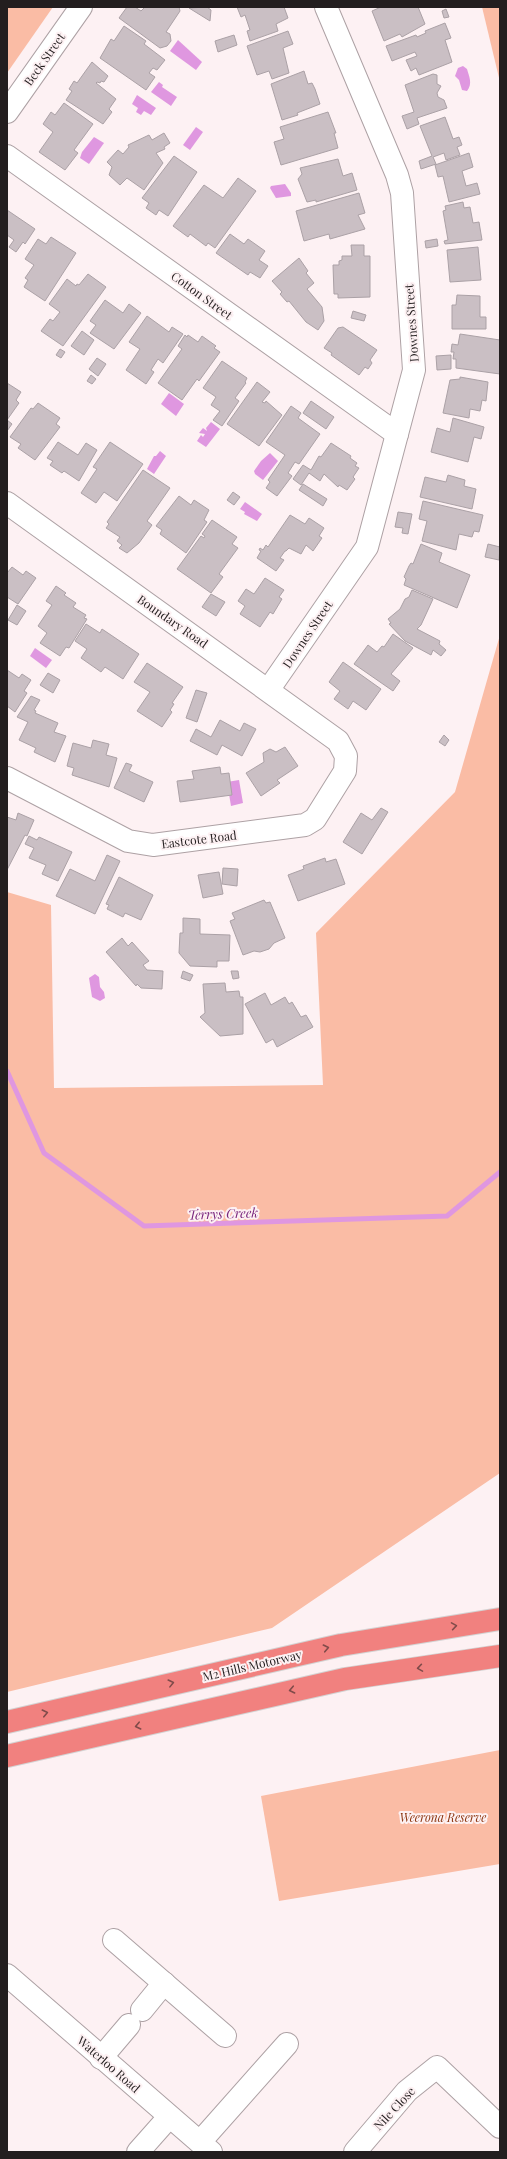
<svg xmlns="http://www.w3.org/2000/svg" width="507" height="2159" font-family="'Playfair Display',serif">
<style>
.green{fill:#fabca5}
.water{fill:#df97e0}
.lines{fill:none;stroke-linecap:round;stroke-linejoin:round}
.stream{stroke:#df97e0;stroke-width:5}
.building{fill:#cabfc4;stroke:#aba1a6}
.minor-casing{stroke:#ada1a4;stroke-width:24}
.highway-casing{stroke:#d3d2d2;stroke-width:24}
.minor{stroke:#fff;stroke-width:22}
.highway{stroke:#f1817f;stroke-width:22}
.oneway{stroke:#804b4a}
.labels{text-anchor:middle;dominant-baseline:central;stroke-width:4;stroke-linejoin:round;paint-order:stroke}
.street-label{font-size:12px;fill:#231e1f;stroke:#fdf1f3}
.park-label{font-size:12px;font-style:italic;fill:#8d3712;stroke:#fdf1f3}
.water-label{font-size:13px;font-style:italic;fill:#79257c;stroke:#fdf1f3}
</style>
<rect width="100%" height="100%" fill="#fdf1f3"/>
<g class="green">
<path d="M7,7H53L7,73Z"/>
<path d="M482,7H500V82Z"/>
<path d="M500,635V1473L272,1628L7,1692V892L51,905L54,1088L323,1085L316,933L455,792Z"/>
<path d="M500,1750V1864L279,1901L261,1796Z"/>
</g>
<g class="water">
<path d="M178,40L202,62L196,70L170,51Z"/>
<path d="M463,66L467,69C469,76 473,84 467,91L462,90L459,80L455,76L458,68Z"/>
<path d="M159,82L163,85L162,87L177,97L171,106L151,92Z"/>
<path d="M137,95L156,108L151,115L144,111L141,115L136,112L138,108L132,104Z"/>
<path d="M196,127L203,132L190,150L183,145Z"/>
<path d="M94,137L104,143L89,164L80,158L82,152Z"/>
<path d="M285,184L291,193V196L276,198L270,188L271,186Z"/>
<path d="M169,393L184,404L176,416L161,404Z"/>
<path d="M211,422L220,429L206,447L197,441L201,435L203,437L205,434L199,433L203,428L207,431L206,428Z"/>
<path d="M160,451L166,456L154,474L147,469L154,456H156Z"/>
<path d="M270,453L278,461L263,480L255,474L254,471L261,461Z"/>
<path d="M245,502L262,514L257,521L244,514L245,512L240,509Z"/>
<path d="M35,648L52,660L46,668L30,656Z"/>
<path d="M239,780L243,803L231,806L227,782Z"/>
<path d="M95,974L99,977L100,987L104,992L105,998L100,1001L92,997L89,978Z"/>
</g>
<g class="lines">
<path class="stream" d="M7,1071L44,1153L144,1226L447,1216L500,1172"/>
</g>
<g class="building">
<path d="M127,7H135L141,11L145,7H179L180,11L166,32L170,34L171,41L167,46L160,48L119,18Z"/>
<path d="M207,7L211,10L210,21L189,8Z"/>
<path d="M237,7H284L288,18L276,24L278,31L250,41L247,31L250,30L245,15L241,17Z"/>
<path d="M381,7H418L425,24L402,37L400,34L384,41L372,11Z"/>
<path d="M446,9L449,17L444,18L442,11Z"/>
<path d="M445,23L451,38L445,40L452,62L419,75L416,68L411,71L406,60L417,56L415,52L392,61L386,46L416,35L417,37L426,33L425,31Z"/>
<path d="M124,26L146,41L144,44L165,60L157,70L153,68L149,73L155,77L146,90L100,58L111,39L114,41Z"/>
<path d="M288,31L293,44L283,48L289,73L272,79L269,71L257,75L247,46Z"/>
<path d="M234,35L237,45L218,52L215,41Z"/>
<path d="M92,62L108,76L104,82L101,81L100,83L97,82L96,83L116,99L109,109L112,112L103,124L66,100L72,91L69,89L74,81L77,83Z"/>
<path d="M304,71L308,84L312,83L315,89L320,104L297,113L298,115L282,120L271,84Z"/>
<path d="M433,74L437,75V84L441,86L437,93L438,97L444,100L447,108L417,118L419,124L407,129L402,116L414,112L405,85Z"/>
<path d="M64,103L93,124L74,150L78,153L65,170L39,152L53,132L43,124L51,112L55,115Z"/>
<path d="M328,112L336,133H334L338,148L281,165L274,142L284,139L280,127Z"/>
<path d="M445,117L453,139L459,137L462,145L457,147L460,155L446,160L444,153L433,157L436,164L421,169L419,161L432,156L420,126Z"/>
<path d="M164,133L170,143L164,147L165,149L156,153L163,163L144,190L127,178L120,185L109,175L112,167L107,162L118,150L123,154L129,147L128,145L149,135L152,140Z"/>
<path d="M469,153L473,167L462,171L466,186L477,183L480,194L449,202L443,176L438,177L435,165Z"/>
<path d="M174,156L197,172L168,216L159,210L156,215L146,208L149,203L142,198Z"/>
<path d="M338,159L343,176L352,173L357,190L316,202V200L307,202L298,179L302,174L300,168Z"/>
<path d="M238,178L256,191L215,248L208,243L206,246L190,234L188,237L173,226L204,185L223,198Z"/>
<path d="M359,193L365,213L358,215L365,229L330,239L329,234L304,241L296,211Z"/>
<path d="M463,202L464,208L470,207L473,223L479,222L482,240L445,244L444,241L448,240L443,211L446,210L445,206Z"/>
<path d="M7,210L35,229L25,244L23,242L16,252L9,247L14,240L7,235Z"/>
<path d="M230,234L244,244L248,239L265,251L259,260L268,266L260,278L250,272L248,275L216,253Z"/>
<path d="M51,237L76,253L45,301L24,287L28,280L25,278L34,265L25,259L38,239L46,244Z"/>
<path d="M437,239L438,246L426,248L425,241Z"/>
<path d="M351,245H364V256H370V297L338,298V294H334L333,265H339V261L342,260V256H352Z"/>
<path d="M478,247L481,280L450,282L447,250Z"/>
<path d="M299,258L308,271L306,273L314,283L307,289L322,307L324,321L318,330L306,322L289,301L287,302L280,294L282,292L272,281Z"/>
<path d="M88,274L106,287L63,346L41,331L50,319L53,321L60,312L49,304L67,279L76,286L77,284L79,285Z"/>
<path d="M457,295L480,296V317H486V329H452V305H456Z"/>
<path d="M105,300L123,313L129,304L141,313L114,349L90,333L96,325L90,321Z"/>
<path d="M353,311L366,315L364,321L351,318Z"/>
<path d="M147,316L169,332L172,327L183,334L163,363L158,359L151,370L154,372L146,384L126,370L140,349L129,342Z"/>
<path d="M343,327L377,350L370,360L372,363L368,369L365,367L359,375L331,355L332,353L324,348L338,328Z"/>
<path d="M82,331L94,340L84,355L71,346Z"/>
<path d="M460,334L500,340V374L456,368V359H453L454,352H451L452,344L458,345Z"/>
<path d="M185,335L187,337L188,335L198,342L202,336L216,346L214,348L220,352L199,381L197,379L182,400L158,383L182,349L178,346Z"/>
<path d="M60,349L65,352L61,358L56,355Z"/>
<path d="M451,355V369L437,370L436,356Z"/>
<path d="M97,358L106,364L98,376L89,369Z"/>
<path d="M222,361L247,378L245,382L246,383L235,398L239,401L222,426L213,420L220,411L211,405L216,397L203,388Z"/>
<path d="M91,375L96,379L92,384L87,381Z"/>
<path d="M460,377L488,382L486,401L482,400L480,411L470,409L469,418L443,413L450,380L460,379Z"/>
<path d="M257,382L270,392L262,402L265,403L266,401L282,415L259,446L227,424Z"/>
<path d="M7,383L21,392L16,400L19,403L7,420L12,424L7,431Z"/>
<path d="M311,401L334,417L326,429L303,413Z"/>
<path d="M38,403L60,418L56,424L60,427L35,460L18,448L21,444L10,437L31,408L33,409Z"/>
<path d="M291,406L301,413L298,418L320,434L299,464L295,462L288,473L292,476L277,496L266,488L270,482L268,480L285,455L266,442Z"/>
<path d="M453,418L484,427L481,439L474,437L468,462L431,452L437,428L450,432Z"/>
<path d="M58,442L78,455L86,443L97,450L79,481L64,471L62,473L50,465L53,461L47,458Z"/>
<path d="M110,442L143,464L117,501L104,492L96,503L81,493L97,469L93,467Z"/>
<path d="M331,443L351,456L350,458L357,463L355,466L359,468L353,477L355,479L347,490L339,485L338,487L324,474L320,481L309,473L301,485L293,479L303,465L311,470L319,456L321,457Z"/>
<path d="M143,470L170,488L147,521L152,525L139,543L127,553L119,548L122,545L117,541L120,537L106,528L109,524L107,522Z"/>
<path d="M448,475L465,480L464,486L476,489L472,509L420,497L425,477L446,482Z"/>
<path d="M303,484L327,499L323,506L299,490Z"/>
<path d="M233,492L240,497L234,505L227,500Z"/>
<path d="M179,496L191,505L194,500L209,510L204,520L207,522L186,553L160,534L162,530L156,526Z"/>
<path d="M423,501L483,515L479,532L474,531L472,537L459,534L456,550L422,541L427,521L419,519Z"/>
<path d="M398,512L412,514L408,534L402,533L403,528L395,527Z"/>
<path d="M290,515L305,524L309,518L324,528L319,536L322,538L313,551L306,545L301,554L289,548L286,551H285L280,558L284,560L276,571L257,558L261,551L259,550L260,548L263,550L266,545L268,547Z"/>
<path d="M212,520L237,537L232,544L238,548L219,574L223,577L211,593L177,569L201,536L204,538L205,536L202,534Z"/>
<path d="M421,544L442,553L439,562L470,575L457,608L404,585L406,579L404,577L409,566L411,563L413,564Z"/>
<path d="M488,544L500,547L499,560L485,557Z"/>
<path d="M12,567L23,575L26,571L36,578L18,604L7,597V573Z"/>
<path d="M265,578L284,590L279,597L282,599L273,614L270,612L260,627L240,614L245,606L238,601L246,589L254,594Z"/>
<path d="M56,586L66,593L64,595L76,603L73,607L86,615L84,618L87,619L69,648L66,647L60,656L40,643L47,633L38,626L52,605L46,601Z"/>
<path d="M412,590L433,599L421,625L417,629L440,641L439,644L446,650L441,656L433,650L431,655L405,641L389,624L391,623L388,619L400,609L405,599L409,597Z"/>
<path d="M211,594L225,602L216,616L202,607Z"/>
<path d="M17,605L26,611L17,625L8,620Z"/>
<path d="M86,624L100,633L102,629L139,654L123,679L105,667L101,672L81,658L87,649L75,641Z"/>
<path d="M393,634L413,648L391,674L400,681L393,691L354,664L368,645L377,652L382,646L384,647Z"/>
<path d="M343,662L381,689L366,710L353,701L348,709L334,699L340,691L329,682Z"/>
<path d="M147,663L183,687L172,703L174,704L170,710L172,712L162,727L137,711L150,692L134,682Z"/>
<path d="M7,670L19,678L22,674L31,680L24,691L27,693L15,712L7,706Z"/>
<path d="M48,673L60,680L53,693L40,685Z"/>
<path d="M196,690L207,693L197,722L186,718Z"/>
<path d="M31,696L40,700L34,710L36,711L35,713L58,723L54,732L66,736L55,762L34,752L36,748L19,740L28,722L17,717Z"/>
<path d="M220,720L240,731L244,723L256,729L242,756L222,745L217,755L190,741L196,729L211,737Z"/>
<path d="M444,735L449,740L445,746L439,742Z"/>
<path d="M93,740L109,744L106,755L117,758L109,787L72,775L74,768L67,766L73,743L91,748Z"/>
<path d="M285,747L298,766L277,780L280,783L261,796L246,773L264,762L263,753L270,749L276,752Z"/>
<path d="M126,763L132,765L129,771L153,782L144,802L114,788Z"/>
<path d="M220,767L221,774L229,773L232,795L180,802L177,781L194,779L192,771Z"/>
<path d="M381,808L388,812L362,854L343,842L361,813L372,820Z"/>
<path d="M18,813L34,820L27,836L25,835L7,870V817L16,820Z"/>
<path d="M29,836L37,840L39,837L72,852L58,881L42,874L46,865L29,858L34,848L25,844Z"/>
<path d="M107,855L120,861L95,914L56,896L70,869L95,881Z"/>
<path d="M325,858L326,862L336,859L345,884L298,901L288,875L304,869L303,866Z"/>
<path d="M223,868L238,869L237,886L222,884Z"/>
<path d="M219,872L223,894L203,898L198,875Z"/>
<path d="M119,877L153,895L141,920L125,913L123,917L107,909L109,905L106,904Z"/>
<path d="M264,900L266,903L270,902L285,938L274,943L269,949L260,952L254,951L243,955L230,921L235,919L232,913Z"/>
<path d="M183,918L200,919V934L230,935L229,961H217V967L190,966L179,953L180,933H183Z"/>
<path d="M122,938L128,946L132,942L149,961L143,965L147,970L163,971L162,989L141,988L137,984L136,986L106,952Z"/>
<path d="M183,971L193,975L190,981L181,978Z"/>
<path d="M231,971H238L239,978L233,979Z"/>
<path d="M225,983L226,992L239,991L240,997H243V1034L220,1036L200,1017L205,1013L203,984Z"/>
<path d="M265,993L271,1005L285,997L289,1004L292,1002L301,1017L306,1015L313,1027L277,1047L273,1039L266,1043L245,1004Z"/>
</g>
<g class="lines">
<g class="minor-casing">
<g id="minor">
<path d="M7,112L81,7"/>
<path d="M7,156L397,434"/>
<path d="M7,503L338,741L346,756L345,771L315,819L305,825L153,845L128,841L7,778"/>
<path d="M269,689L367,547L414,370L402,193L397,175L326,7"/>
<path d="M114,1940L225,2036"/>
<path d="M7,1975L211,2152"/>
<path d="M142,2010L164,1983"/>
<path d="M101,2058L129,2025"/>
<path d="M200,2142L287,2044"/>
<path d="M138,2152L169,2117"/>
<path d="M355,2152L407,2091L437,2067L500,2127"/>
</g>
</g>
<g class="highway-casing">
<g id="highway">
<path d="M7,1722L341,1645L500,1619"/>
<path d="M7,1756L345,1679L500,1656"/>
</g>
</g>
<use href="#minor" class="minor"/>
<use href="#highway" class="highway"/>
</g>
<defs><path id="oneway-chevron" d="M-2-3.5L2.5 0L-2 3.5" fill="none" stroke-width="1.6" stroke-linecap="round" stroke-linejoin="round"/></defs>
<g class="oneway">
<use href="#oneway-chevron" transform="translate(454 1626) rotate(-9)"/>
<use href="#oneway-chevron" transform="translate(326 1648) rotate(-12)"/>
<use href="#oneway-chevron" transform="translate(420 1668) rotate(171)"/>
<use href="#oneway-chevron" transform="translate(171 1683) rotate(-14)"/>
<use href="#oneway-chevron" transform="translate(292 1690) rotate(168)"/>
<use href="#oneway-chevron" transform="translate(45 1713) rotate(-13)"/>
<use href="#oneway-chevron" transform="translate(138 1726) rotate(167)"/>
</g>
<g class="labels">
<g class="street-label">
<text transform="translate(44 59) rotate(-55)">Beck Street</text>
<text transform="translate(202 295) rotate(36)">Cotton Street</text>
<text transform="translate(411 323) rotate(-94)">Downes Street</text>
<text transform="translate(173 621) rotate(35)">Boundary Road</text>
<text transform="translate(307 634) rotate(-56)">Downes Street</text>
<text transform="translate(199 839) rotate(-7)">Eastcote Road</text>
<text transform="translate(252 1665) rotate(-13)">M2 Hills Motorway</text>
<text transform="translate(109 2064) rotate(41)">Waterloo Road</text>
<text transform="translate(394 2108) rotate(-47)">Nile Close</text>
</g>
<g class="park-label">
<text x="443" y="1817">Weerona Reserve</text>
</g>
<g class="water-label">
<text transform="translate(223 1213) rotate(-2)">Terrys Creek</text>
</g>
</g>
<rect width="507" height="2159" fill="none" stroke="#231e1f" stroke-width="16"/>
</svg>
